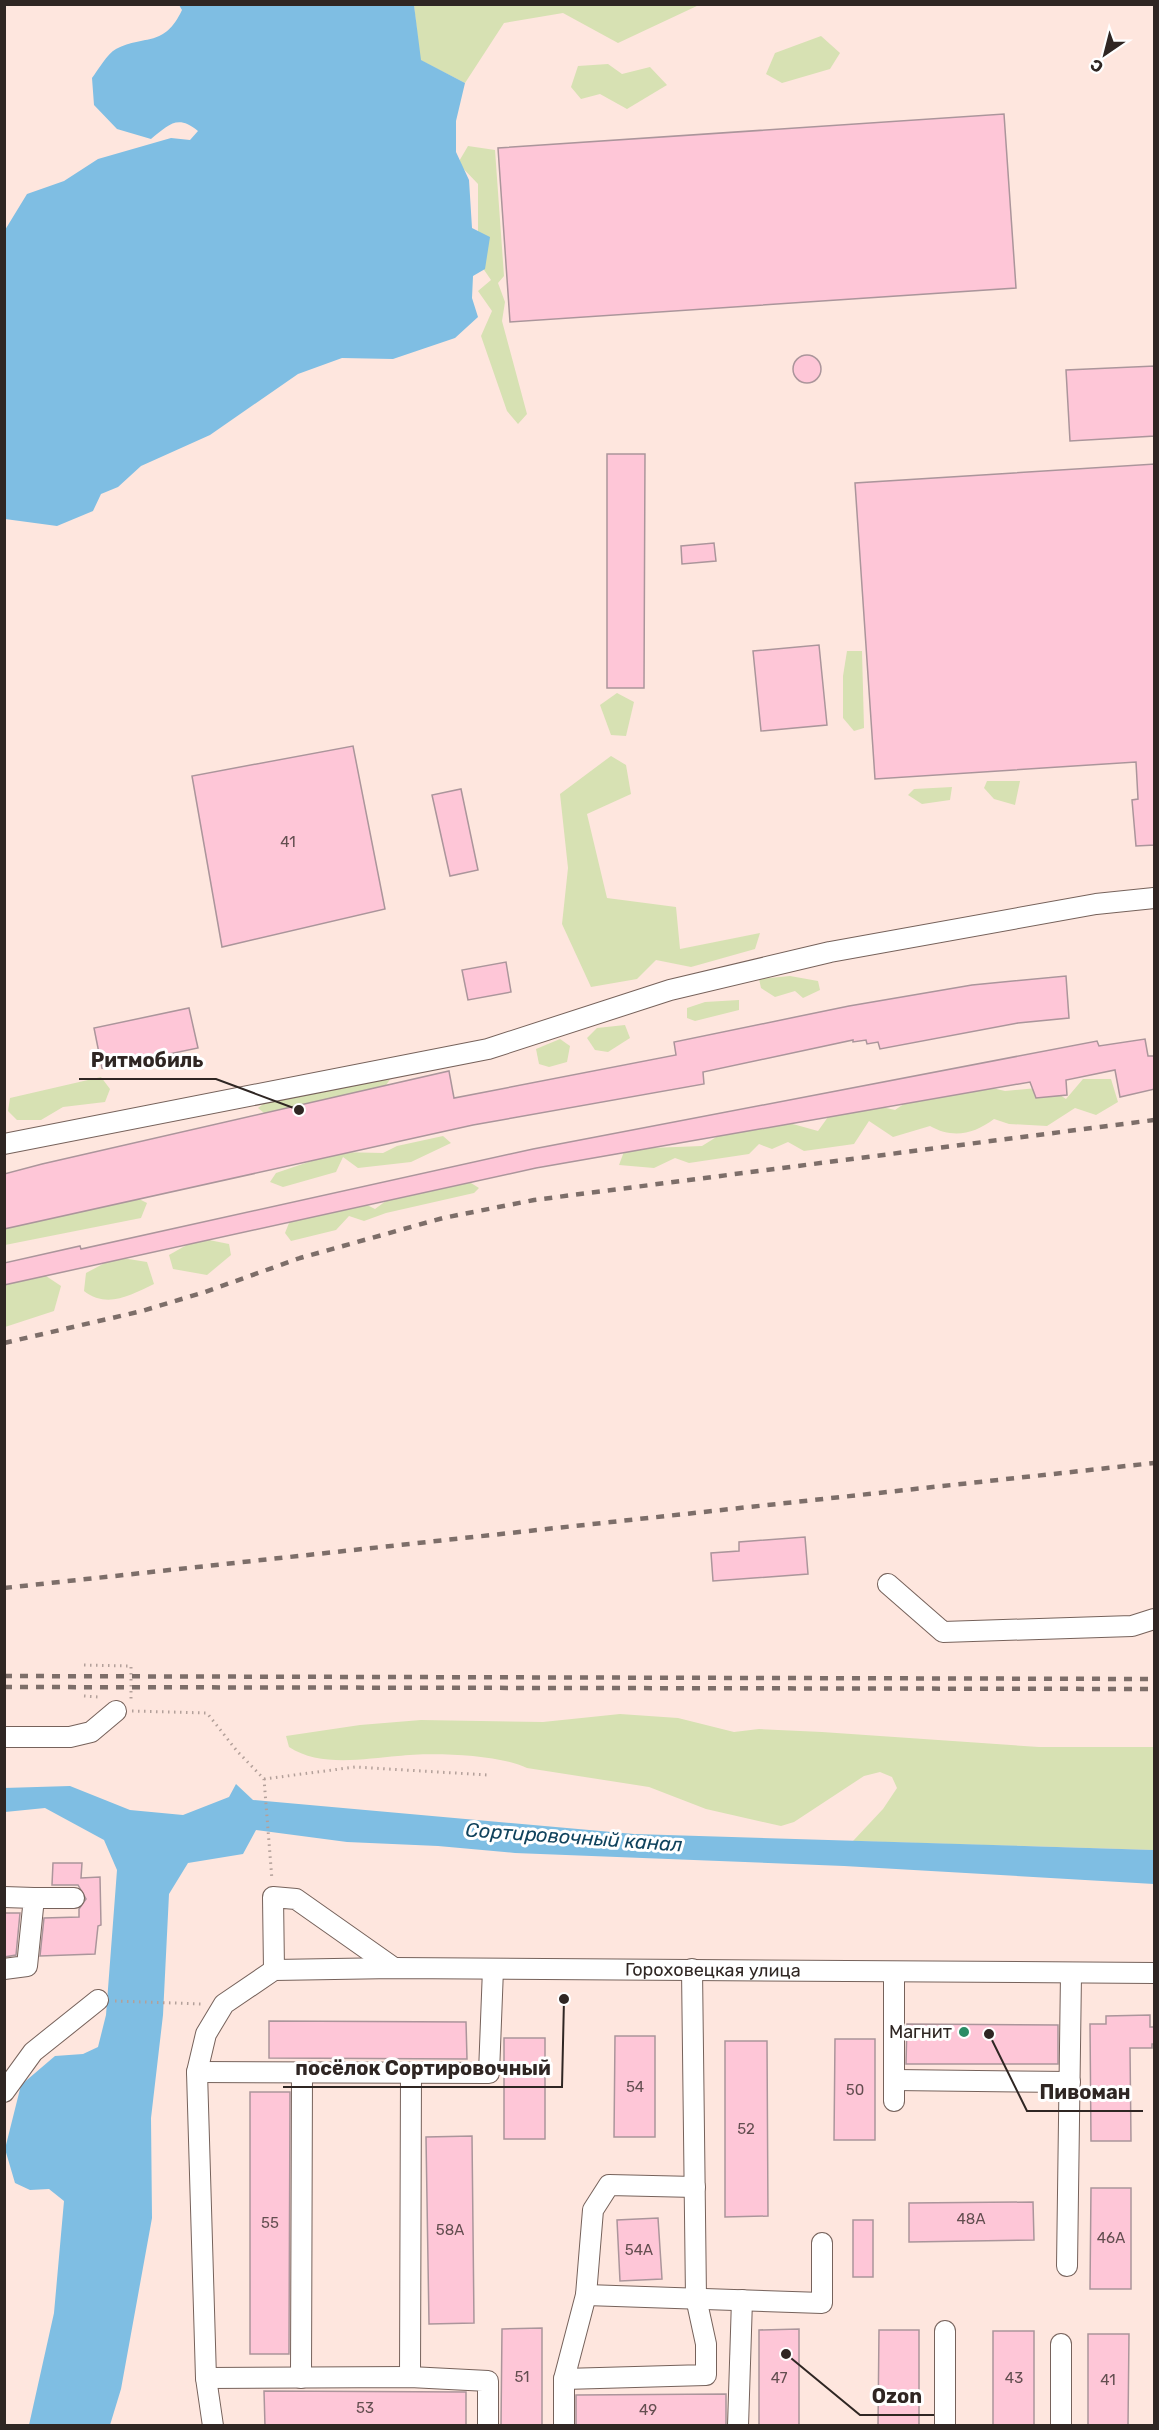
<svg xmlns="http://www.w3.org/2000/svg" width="1159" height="2430" font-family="Rubik,sans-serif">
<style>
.green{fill:#d7e1b3}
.water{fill:#7fbee3}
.building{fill:#fec6d7;stroke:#ab959b;stroke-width:1.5}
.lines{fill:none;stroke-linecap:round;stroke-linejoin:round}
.minor-casing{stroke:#76625b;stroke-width:22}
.path{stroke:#b3a09a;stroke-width:3;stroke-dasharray:1.5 4.5;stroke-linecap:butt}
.minor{stroke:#fff;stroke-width:20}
.rail{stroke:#7d6e69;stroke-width:4.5;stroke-dasharray:8 8;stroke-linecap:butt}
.poi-dot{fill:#2b8c65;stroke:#fff;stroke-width:2}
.labels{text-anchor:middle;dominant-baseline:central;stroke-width:6;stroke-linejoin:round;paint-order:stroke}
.number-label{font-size:15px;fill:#634e50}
.street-label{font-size:18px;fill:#2f2623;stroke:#fff}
.poi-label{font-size:18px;fill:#2f2623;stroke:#fff;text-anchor:end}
.water-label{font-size:20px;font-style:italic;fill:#10435d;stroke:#fff}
.leader{fill:none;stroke:#2f2623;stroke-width:2}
.callout-dot{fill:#2f2623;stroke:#fff;stroke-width:2}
.callout-label{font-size:20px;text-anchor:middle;font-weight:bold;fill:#2f2623;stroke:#fff;stroke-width:6;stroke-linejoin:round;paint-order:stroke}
</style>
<rect width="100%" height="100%" fill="#fee6de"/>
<g class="green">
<path d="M414,5H699L618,43L563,13L504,23L465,83L420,60Z"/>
<path d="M821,36L840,53L830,69L782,83L766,74L775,53Z"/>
<path d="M608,64L622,74L650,67L667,85L627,109L600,94L581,99L571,87L578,66Z"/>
<path d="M468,146L495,150L504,276L498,283L505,302L502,321L527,414L518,424L507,411L481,336L492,311L478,291L491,280L478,261V184L458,163Z"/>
<path d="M847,651H862L864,728L854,731L843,718V676Z"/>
<path d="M617,693L634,702L626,736L611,735L600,705Z"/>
<path d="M611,756L626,765L631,794L587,814L607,898L676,907L680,949L760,933L755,949L691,967L656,960L637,979L591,987L562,924L568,868L560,794Z"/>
<path d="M987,781H1020L1015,805L994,799L984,788Z"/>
<path d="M952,787L950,800L922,804L908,795L914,789Z"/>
<path d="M790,976L818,981L820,990L803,998L795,991L775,997L761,988L759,979Z"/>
<path d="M739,1000V1010L695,1021L687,1018V1008L705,1002Z"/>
<path d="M625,1025L630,1038L608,1052L595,1050L587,1038L597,1028Z"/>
<path d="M560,1039L570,1046L567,1062L549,1067L539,1064L536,1049Z"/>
<path d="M101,1077L110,1089L105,1102L63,1107L41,1120H17L8,1111L10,1098Z"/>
<path d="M391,1078L379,1095L269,1117L258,1108L267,1101Z"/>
<path d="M1083,1079H1111L1118,1102L1096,1115L1075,1108L1047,1126L1009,1124L994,1119C974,1134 953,1139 930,1126L893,1137L869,1121L854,1144L804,1151L788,1142L772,1149L759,1144L749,1154L689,1163L675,1158L654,1168L619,1165L625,1149L702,1146L726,1131L782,1121L818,1131L833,1110L860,1102L895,1110L917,1095L975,1084L1005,1091L1048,1087L1066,1099Z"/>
<path d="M443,1136L451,1143L411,1162L358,1168L343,1157L336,1172L283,1187L270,1182L276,1173L338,1152L383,1153L397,1146Z"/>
<path d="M463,1178L479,1188L474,1193L386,1213L364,1221L349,1216L336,1230L291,1241L285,1233L293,1213L361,1202L375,1209L401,1190Z"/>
<path d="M135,1197L147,1203L141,1218L5,1245L4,1227Z"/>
<path d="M199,1238L229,1244L231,1255L207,1275L173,1269L169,1255Z"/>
<path d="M116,1257L147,1262L154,1284C131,1295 107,1309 84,1291L86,1273Z"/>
<path d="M40,1272L61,1286L54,1311L5,1327L4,1284Z"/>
<path d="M620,1714L678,1718L734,1732L759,1729L822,1732L1039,1747H1154V1850L853,1841L883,1809L897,1788L892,1777L880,1772L864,1776L794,1822L781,1826L706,1809L649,1787L527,1768C499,1754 429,1752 398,1756C363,1759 319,1767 289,1747L286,1736L360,1725L421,1720L543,1722Z"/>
</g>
<g class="water">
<path d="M179,5H414L421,60L465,83L456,121V152L469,180L472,228L490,237L485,269L473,276L472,298L478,317L455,338L393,359L342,358L298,374L210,435L141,466L118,487L101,494L93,511L57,526L5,519V230L27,194L64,181L98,159L171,138L190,140L198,131C177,114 169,125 151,139L117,129L94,105L92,78C98,70 107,54 116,49C146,34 164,48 182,10Z"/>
<path d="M236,1784L253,1800L634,1834L1154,1850V1884L844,1866L515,1853L438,1846L347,1842L256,1830L243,1854L188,1863L169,1894L163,2015L151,2118L152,2218L121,2389L110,2425H29L54,2313L64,2201L49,2189L30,2190L15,2183L5,2149L21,2085L55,2056L83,2054L98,2047L106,2015L117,1870L104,1840L45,1808L5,1812L4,1788L70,1786L130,1810L183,1815L229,1797Z"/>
</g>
<g class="building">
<path d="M1004,114L1016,288L510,322L498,148Z"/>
<circle cx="807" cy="369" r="14"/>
<path d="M1155,366V436L1070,441L1066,370Z"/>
<path d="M607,454H645L644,688H607Z"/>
<path d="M1155,464V845L1136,846L1132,800L1138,799L1136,762L875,779L855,483Z"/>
<path d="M714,543L716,561L682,564L681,546Z"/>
<path d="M819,645L827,725L761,731L753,651Z"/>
<path d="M353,746L385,909L222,947L192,776Z"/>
<path d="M461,789L478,870L450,876L432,795Z"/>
<path d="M506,962L511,992L468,1000L462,970Z"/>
<path d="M1066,976L1069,1018L1018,1023L880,1049L878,1042L867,1044L866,1040L853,1042V1040L703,1072L704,1084L473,1125L4,1229V1174L42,1164L449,1071L454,1098L676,1055L674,1042L849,1006L972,985Z"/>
<path d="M189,1008L198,1048L102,1068L94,1028Z"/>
<path d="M1145,1039L1148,1056H1155V1089L1120,1097L1115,1070L1066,1080L1067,1095L1036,1098L1030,1082L536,1168L4,1285V1263L80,1246L81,1249L533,1149L1097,1041L1099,1046Z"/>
<path d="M805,1537L808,1574L713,1581L711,1553L739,1551V1542Z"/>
<path d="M53,1863H82L81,1878L100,1877L101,1925L98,1926L95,1954L40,1956L44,1918L79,1917V1909L86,1899L78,1885H52Z"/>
<path d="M4,1913H20L16,1955L4,1957Z"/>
<path d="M1150,2015V2027H1155V2044H1152V2048H1130L1131,2141H1091L1090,2024H1106V2016Z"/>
<path d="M269,2021L466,2022L467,2059L269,2058Z"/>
<path d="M907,2024L1058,2025V2064H906Z"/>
<path d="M615,2036H655V2137H614Z"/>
<rect x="504" y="2038" width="41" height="101"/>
<path d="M835,2039H875V2140H834Z"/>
<path d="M725,2041H767L768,2216L725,2217Z"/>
<path d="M250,2092H290L289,2354H250Z"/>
<path d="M472,2136L474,2323L429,2324L426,2137Z"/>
<path d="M1091,2188H1131V2289H1090Z"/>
<path d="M1033,2202L1034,2240L909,2242V2203Z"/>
<path d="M658,2218L662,2279L620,2281L617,2220Z"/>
<rect x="853" y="2220" width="20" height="57"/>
<path d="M542,2328V2426H501L502,2329Z"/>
<path d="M799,2329V2426H759V2330Z"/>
<path d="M879,2330H919V2426H878Z"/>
<rect x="993" y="2331" width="41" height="95"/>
<path d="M1088,2334H1129L1128,2426H1088Z"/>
<path d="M264,2391L466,2392V2426H265Z"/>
<path d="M726,2394V2426H576V2395Z"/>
</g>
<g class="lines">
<g class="minor-casing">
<g id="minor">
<path d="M4,1144L488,1049L670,990L830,952L1096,904L1154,898"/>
<path d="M888,1584L943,1632L1132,1626L1154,1619"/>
<path d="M4,1737H70L91,1732L116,1711"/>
<path d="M4,1897L34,1898L27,1966L4,1969"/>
<path d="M34,1898H74"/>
<path d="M274,1970L273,1897L296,1899L394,1968"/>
<path d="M894,1972V2101"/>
<path d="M197,2072L489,2073L493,1969"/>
<path d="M895,2080L1070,2082"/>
<path d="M4,2092L33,2052L98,2000"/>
<path d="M1067,2266L1071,1974"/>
<path d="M586,2295L822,2303V2243"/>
<path d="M945,2331V2426"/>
<path d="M1061,2344V2426"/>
<path d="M410,2377L411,2073"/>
<path d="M206,2378L410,2377L488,2381V2426"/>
<path d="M301,2378L302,2073"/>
<path d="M564,2379L586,2295L593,2210L609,2185L695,2187"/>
<path id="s1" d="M213,2426L206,2378L197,2072L206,2034L224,2004L274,1970L394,1968L1154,1973"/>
<path d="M564,2426V2379L706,2375V2344L696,2298L692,1969"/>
<path d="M738,2426L742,2300"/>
</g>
</g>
<g class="path">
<path d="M84,1665L131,1666V1700"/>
<path d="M84,1696L99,1697V1700"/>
<path d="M132,1711L207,1713L237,1751L264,1779L272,1880"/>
<path d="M264,1779L355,1767L488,1775"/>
<path d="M115,2001L202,2004"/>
</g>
<use href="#minor" class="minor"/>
<g class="rail">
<path d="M4,1343L142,1311L205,1292L300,1258L443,1218L534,1200L1154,1120"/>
<path d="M4,1588L1154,1463"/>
<path d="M4,1676L1154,1679"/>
<path d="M4,1687L1154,1689"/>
</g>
</g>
<circle class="poi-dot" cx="964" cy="2032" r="6"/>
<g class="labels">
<g class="number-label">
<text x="288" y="842">41</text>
<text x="635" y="2087">54</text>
<text x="855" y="2090">50</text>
<text x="746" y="2129">52</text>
<text x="971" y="2219">48А</text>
<text x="270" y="2223">55</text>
<text x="450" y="2230">58А</text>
<text x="1111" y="2238">46А</text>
<text x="639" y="2250">54А</text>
<text x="522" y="2377">51</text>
<text x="779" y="2378">47</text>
<text x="1014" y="2378">43</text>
<text x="1108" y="2380">41</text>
<text x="365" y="2408">53</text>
<text x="648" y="2410">49</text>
</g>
<g class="street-label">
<text stroke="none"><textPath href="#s1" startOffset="928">Гороховецкая улица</textPath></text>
</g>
<g class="poi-label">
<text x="952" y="2032">Магнит</text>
</g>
<g class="water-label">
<text transform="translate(574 1837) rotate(4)">Сортировочный канал</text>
</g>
</g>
<path class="leader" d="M299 1110L216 1079H79M564 1999L562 2087H283M989 2034L1027 2111H1143M786 2354L860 2415H934"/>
<g class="callout-dot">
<circle cx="299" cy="1110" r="6"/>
<circle cx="564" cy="1999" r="6"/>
<circle cx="989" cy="2034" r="6"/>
<circle cx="786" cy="2354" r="6"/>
</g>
<g class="callout-label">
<text x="147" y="1067">Ритмобиль</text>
<text x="423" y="2075">посёлок Сортировочный</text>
<text x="1085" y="2099">Пивоман</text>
<text x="897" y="2403">Ozon</text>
</g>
<rect width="1159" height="2430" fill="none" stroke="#2f2623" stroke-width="12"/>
<g transform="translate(1105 54) rotate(215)" stroke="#ffffff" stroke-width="4.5" paint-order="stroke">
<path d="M0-4.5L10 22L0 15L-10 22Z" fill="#2f2623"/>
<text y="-9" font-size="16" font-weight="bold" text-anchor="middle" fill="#2f2623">С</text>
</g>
</svg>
